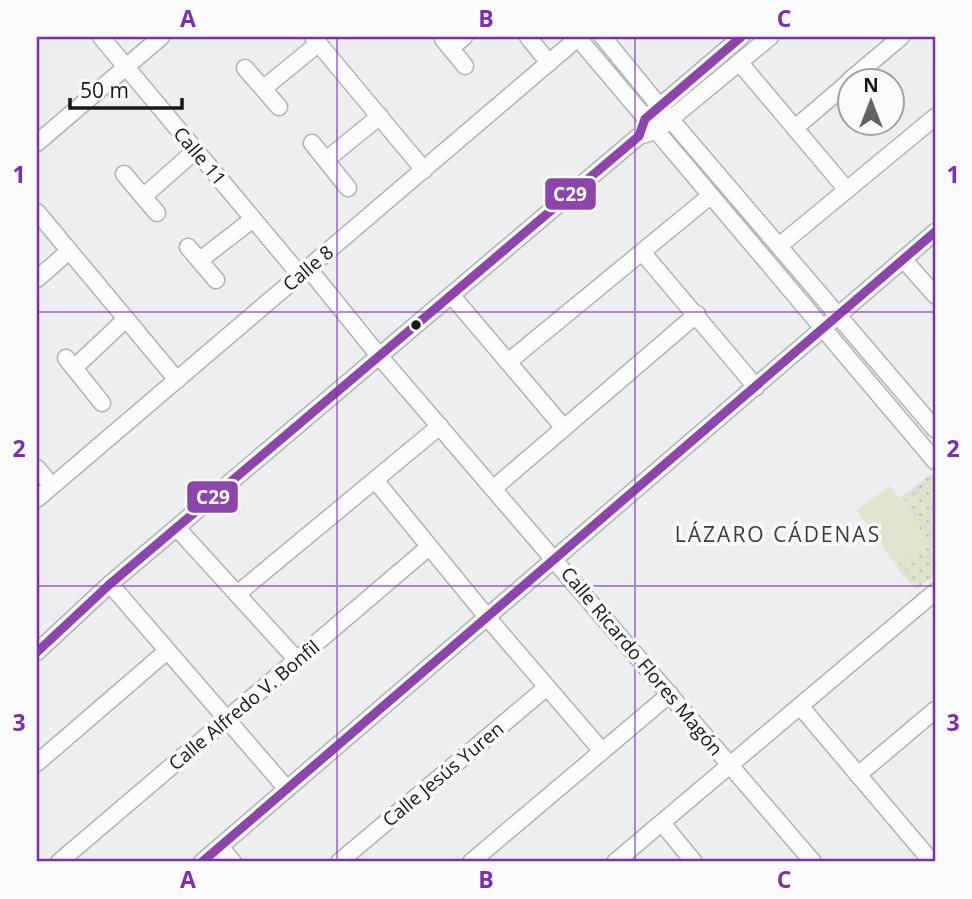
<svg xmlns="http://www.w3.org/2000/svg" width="972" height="899" font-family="'Open Sans',sans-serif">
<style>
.grass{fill:#dfe5cc}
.park{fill:url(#park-dots)}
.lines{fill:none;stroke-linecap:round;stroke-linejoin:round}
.minor-casing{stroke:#b2b3b4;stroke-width:19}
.path{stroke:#d9d9da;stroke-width:2.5;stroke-dasharray:5 3.5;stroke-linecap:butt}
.minor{stroke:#fcfcfd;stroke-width:16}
.bus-1-casing{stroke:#fafbfd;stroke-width:14}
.bus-1{stroke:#8e44ad;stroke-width:9}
.grid{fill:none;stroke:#7b2cbf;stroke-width:2;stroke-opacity:0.55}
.bus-dot{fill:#181819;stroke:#fafbfd;stroke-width:2.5}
.labels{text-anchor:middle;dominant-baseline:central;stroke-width:7;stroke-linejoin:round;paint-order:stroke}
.street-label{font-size:19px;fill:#181819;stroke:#fafbfd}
.neighbourhood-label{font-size:21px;letter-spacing:2px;fill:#3a3b3d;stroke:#fafbfd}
.line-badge{stroke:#fafbfd;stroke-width:2.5}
.badge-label{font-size:19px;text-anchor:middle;font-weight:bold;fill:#fff}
.neatline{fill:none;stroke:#7b2cbf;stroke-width:2.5}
.grid-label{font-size:23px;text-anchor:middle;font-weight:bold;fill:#7b2cbf}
</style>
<defs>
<pattern id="park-dots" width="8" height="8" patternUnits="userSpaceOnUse" patternTransform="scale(1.75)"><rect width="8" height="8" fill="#dfe5cc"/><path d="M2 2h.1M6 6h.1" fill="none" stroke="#bfc4af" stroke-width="1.8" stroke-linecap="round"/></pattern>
</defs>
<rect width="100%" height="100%" fill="#edeeef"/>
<path class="grass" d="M890,486L930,541L896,566L857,510Z"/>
<path class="park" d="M935,471V575L915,590L896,566L929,541L899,498Z"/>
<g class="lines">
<g class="minor-casing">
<g id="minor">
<path d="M101,37L300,275"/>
<path d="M313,37L424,170"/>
<path d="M528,37L549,63"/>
<path d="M603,37L660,107L935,429"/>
<path d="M578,38L935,461"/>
<path d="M443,39L465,66"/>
<path d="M451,48L464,37"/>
<path d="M740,63L847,190"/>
<path d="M245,68L279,107"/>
<path d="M850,80L901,37"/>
<path d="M264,88L319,43"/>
<path d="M652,113L741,37"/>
<path d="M795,128L850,81"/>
<path d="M37,143L161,37"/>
<path d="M312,143L348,188"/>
<path d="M326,160L380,116"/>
<path d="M124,174L157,213"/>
<path d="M144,196L196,150"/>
<path d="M37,212L177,380"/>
<path d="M779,246L935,117"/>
<path d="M188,247L216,280"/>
<path d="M643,253L756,387"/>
<path d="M200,260L253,219"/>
<path d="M904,260L935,295"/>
<path d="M308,268L380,357L813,862"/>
<path d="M37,279L69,251"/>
<path d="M452,296L564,428"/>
<path d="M66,358L102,403"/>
<path d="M508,362L710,196"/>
<path d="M74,368L126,319"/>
<path d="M37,468L52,486"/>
<path d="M375,480L487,617L602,751"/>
<path d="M494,488L697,314"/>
<path d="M37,499L579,37"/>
<path d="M177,528L297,660"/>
<path d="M110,584L287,789"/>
<path d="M237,594L440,426"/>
<path d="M37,652L110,584L639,136L656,131L770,37"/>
<path d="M800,706L932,862"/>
<path d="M37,763L167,651"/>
<path d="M858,775L935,710"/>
<path d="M662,823L694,862"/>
<path d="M220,847L233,862"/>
<path d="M59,862L429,547"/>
<path d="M202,862L935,232"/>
<path d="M339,862L547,687"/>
<path d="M471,862L670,694"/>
<path d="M615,862L935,592"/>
</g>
</g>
<g class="path">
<path d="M933,477L905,499L935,542"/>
<path d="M915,491L935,504"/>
<path d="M925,527L935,500"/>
<path d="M928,556L935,565"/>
<path d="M919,588L903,566L935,553"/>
</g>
<use href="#minor" class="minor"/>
<g class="bus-1-casing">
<g id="bus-1">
<path d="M37,652L110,584L639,136L645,119L741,37"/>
<path d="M202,862L935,232"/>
</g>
</g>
<use href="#bus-1" class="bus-1"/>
</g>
<path class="grid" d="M337,37V862M635,37V862M37,312H935M37,586H935"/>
<circle class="bus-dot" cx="416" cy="325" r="6"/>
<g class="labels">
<g class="street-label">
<text transform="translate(200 156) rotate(50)">Calle 11</text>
<text transform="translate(308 268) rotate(-40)">Calle 8</text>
<text transform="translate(642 661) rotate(50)">Calle Ricardo Flores Magón</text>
<text transform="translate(244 705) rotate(-40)">Calle Alfredo V. Bonfil</text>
<text transform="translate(443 774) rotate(-40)">Calle Jesús Yuren</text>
</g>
<g class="neighbourhood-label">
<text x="778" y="534">LÁZARO CÁDENAS</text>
</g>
</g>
<g class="line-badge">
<rect x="544" y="177" width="53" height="34" rx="7" fill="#8e44ad"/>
<rect x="186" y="480" width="53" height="34" rx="7" fill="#8e44ad"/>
</g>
<g class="badge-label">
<text x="570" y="201">C29</text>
<text x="213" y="504">C29</text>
</g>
<rect width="972" height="899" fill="none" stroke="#fafbfd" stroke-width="77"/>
<g transform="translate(871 102)"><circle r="33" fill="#fafbfd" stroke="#a0a0a2" stroke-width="2"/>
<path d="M0-5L12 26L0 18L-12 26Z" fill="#636364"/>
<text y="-10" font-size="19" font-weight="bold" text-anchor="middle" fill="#181819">N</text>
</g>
<path d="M70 98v10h112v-10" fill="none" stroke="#181819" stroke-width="3.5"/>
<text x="80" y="98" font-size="21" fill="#181819" stroke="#fafbfd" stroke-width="5" paint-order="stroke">50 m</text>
<rect x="38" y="38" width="896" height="822" class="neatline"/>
<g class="grid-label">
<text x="188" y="27">A</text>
<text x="486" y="27">B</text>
<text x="784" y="27">C</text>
<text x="19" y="183">1</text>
<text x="953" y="183">1</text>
<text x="19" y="457">2</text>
<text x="953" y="457">2</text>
<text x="19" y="731">3</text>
<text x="953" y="731">3</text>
<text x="188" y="888">A</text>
<text x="486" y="888">B</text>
<text x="784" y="888">C</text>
</g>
</svg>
